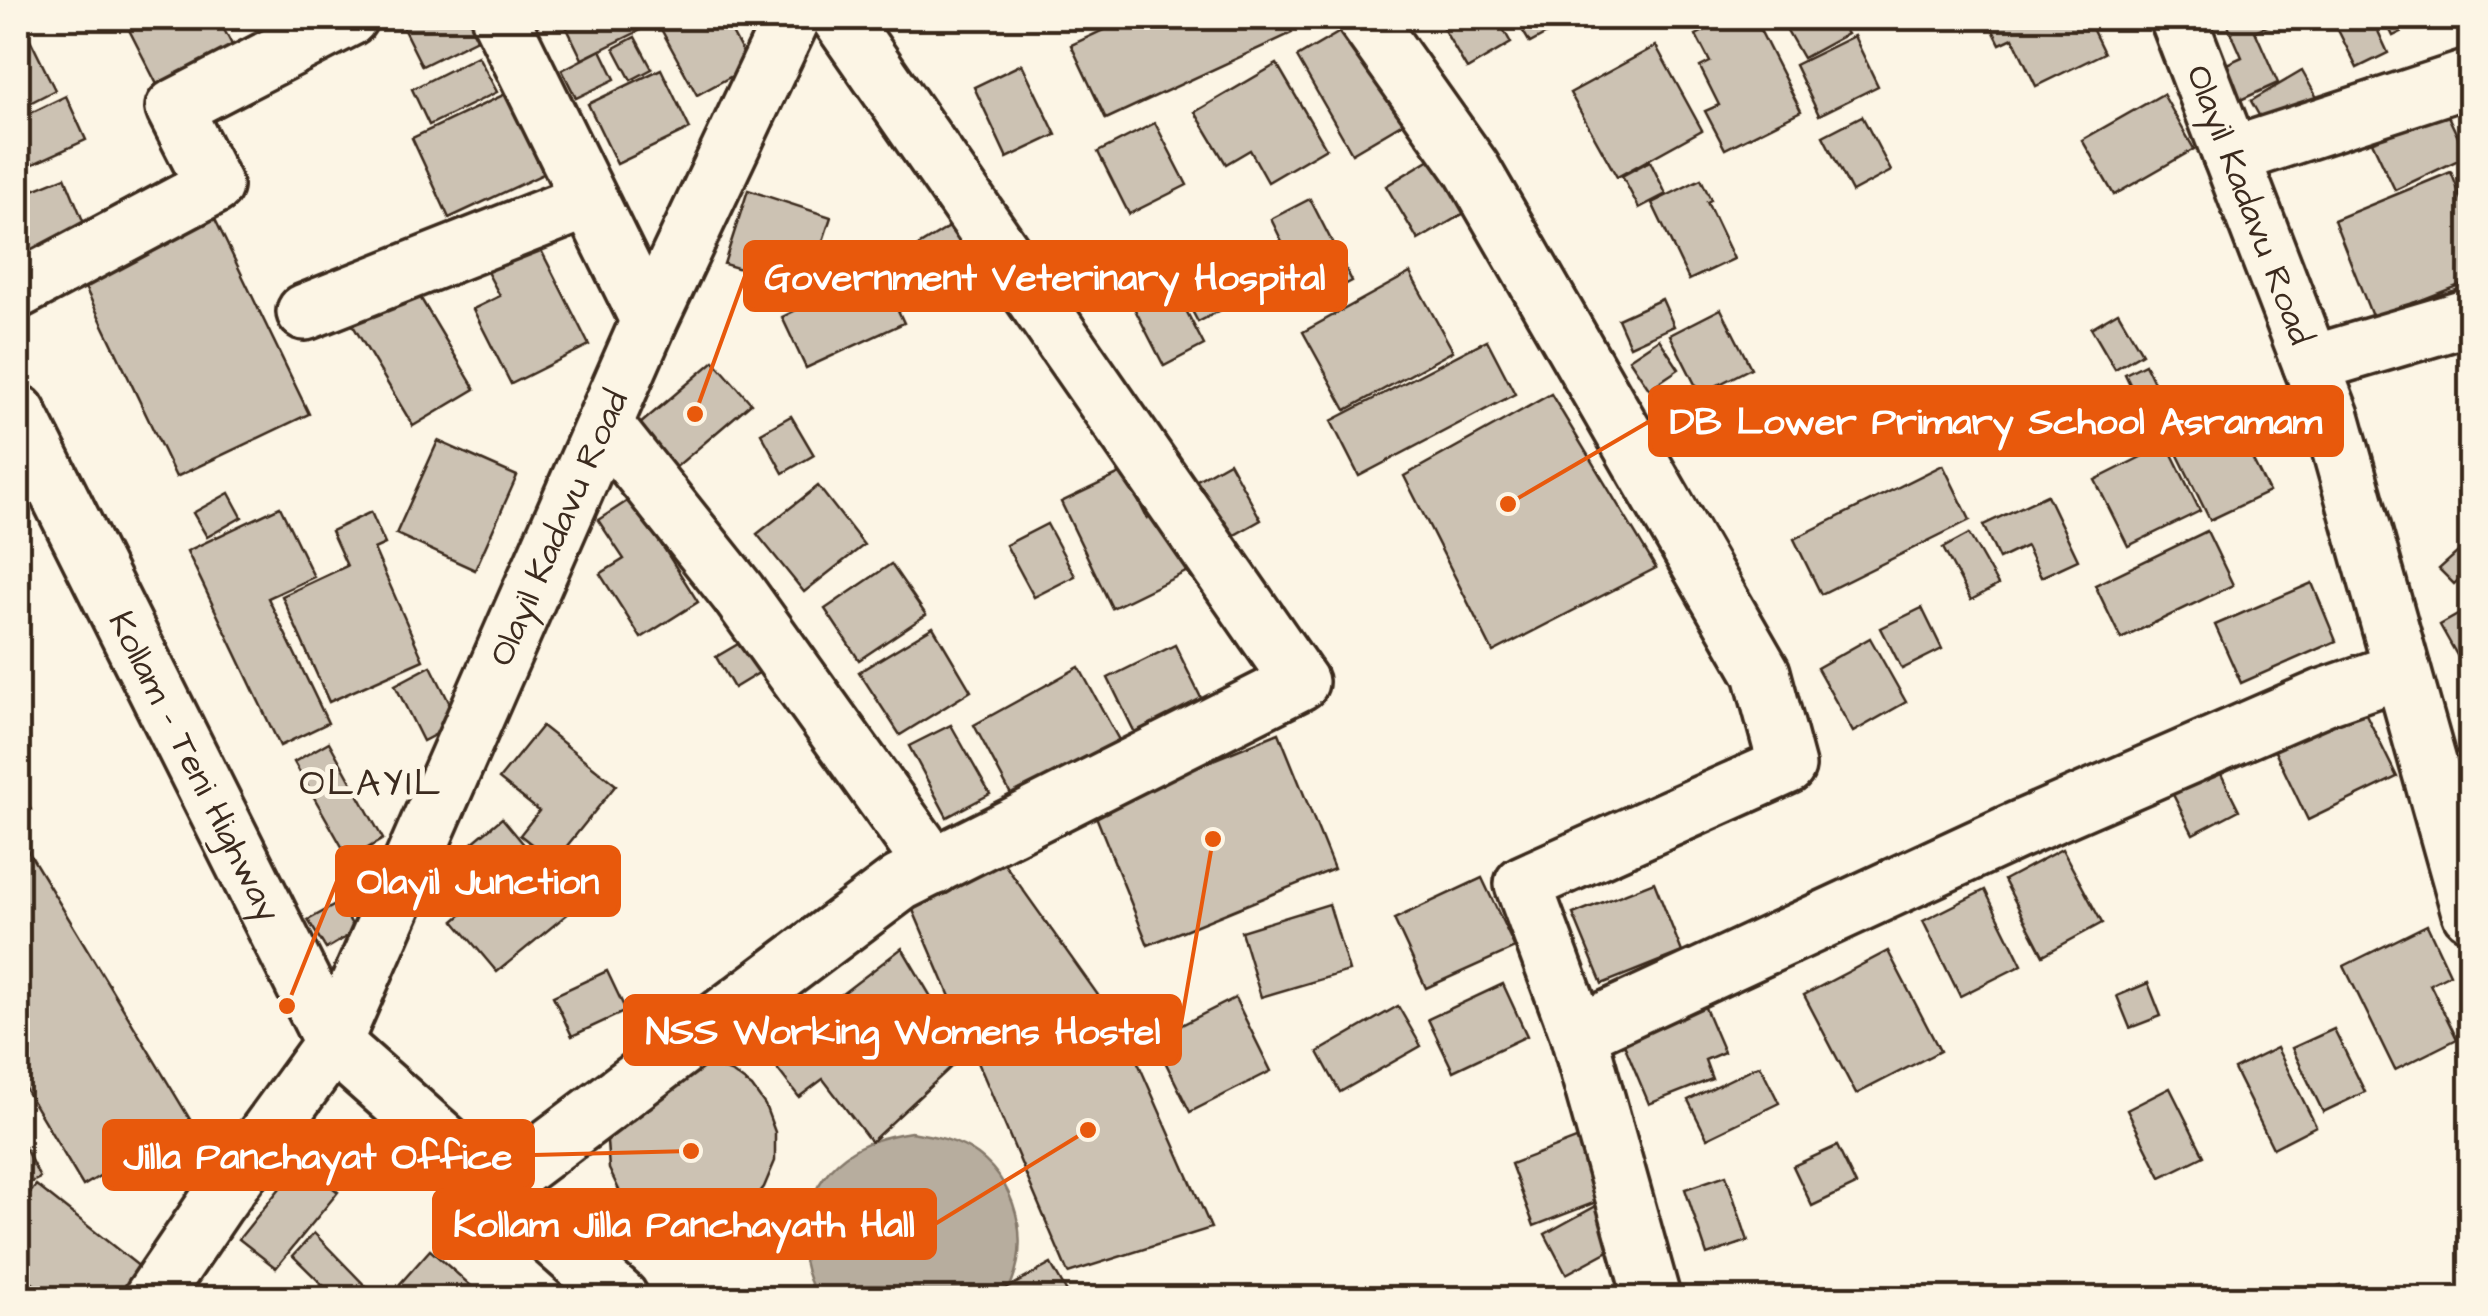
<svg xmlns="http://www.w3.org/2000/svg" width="2488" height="1316" font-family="'Architects Daughter',sans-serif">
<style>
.water{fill:#b7ad9e;stroke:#85796b;stroke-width:2.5}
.building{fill:#ccc2b3;stroke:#3b2a1e;stroke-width:2.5}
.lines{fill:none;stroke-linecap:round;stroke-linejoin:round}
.minor-casing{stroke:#3b2a1e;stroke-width:62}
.major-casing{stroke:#3b2a1e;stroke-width:62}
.minor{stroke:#fcf5e5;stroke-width:55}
.major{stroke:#fcf5e5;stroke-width:55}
.labels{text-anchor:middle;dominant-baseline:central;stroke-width:10;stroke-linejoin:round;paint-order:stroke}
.street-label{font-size:35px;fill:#3b2a1e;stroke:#fcf5e5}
.neighbourhood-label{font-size:38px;letter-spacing:2.5px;fill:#3b2a1e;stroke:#fcf5e5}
.leader{fill:none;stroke:#e8590c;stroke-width:4}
.callout-dot{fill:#e8590c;stroke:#fcf5e5;stroke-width:4}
.callout{fill:#e8590c;stroke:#e8590c;stroke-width:4}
.callout-label{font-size:38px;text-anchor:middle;font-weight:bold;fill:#fff}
</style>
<rect width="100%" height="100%" fill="#fcf5e5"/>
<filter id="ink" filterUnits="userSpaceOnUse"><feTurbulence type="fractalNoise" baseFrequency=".01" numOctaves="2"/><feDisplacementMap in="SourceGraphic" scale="20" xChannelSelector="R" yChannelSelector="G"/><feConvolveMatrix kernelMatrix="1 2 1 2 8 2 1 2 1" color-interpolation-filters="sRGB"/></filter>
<g filter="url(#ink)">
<path class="water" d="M911,1132C935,1136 958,1140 978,1155C1021,1187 1033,1255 1003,1298H819C789,1254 802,1188 845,1156C865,1141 887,1136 911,1132Z"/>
<g class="building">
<path d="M123,18H218L241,62L165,100Z"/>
<path d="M398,18H499L503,26L422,66Z"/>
<path d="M562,18H632L639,31L582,59Z"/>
<path d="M655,18H724L750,66L697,95Z"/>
<path d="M1129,18H1285L1292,33L1106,119L1071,45Z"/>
<path d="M1437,18H1497L1511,43L1467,69Z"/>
<path d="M1515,18H1576L1530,43Z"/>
<path d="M1730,18H1754L1801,111L1725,149L1705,111L1719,105L1700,67L1710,62L1696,35Z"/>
<path d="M1780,18H1837L1847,34L1803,58Z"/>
<path d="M1987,18H2087L2104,53L2036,86L2013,38L2000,44Z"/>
<path d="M2225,18H2286L2255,31L2278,83L2238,101L2222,66L2242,57Z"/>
<path d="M2332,18H2372L2388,53L2357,68Z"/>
<path d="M2384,18H2430L2393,36Z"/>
<path d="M1357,22L1413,117L1352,153L1297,57Z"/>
<path d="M24,27L55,90L18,109V31Z"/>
<path d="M1854,36L1878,86L1819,115L1795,65Z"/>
<path d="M635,37L652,69L631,80L614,48Z"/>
<path d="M1656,46L1702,130L1617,177L1570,93Z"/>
<path d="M601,50L615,79L576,98L562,70Z"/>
<path d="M478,56L497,92L429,125L412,89Z"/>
<path d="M1022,64L1056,135L1007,158L974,87Z"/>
<path d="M1277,64L1326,148L1268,182L1250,150L1226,164L1195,112Z"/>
<path d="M661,69L690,129L617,164L588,104Z"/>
<path d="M2302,71L2320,103L2269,133L2251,101Z"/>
<path d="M516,89L554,169L449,218L412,138Z"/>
<path d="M2163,94L2194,149L2114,195L2082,140Z"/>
<path d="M66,96L86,140L18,171V119Z"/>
<path d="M2439,97L2467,156L2395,190L2367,131Z"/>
<path d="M1862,116L1891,171L1852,192L1823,136Z"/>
<path d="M1155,123L1187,185L1129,214L1098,152Z"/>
<path d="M1440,153L1473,208L1418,240L1386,186Z"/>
<path d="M1650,161L1666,194L1639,208L1622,176Z"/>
<path d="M2451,172L2470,220V281L2373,319L2334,220Z"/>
<path d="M65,177L86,228L27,252L18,229V196Z"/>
<path d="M1701,179L1711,200L1707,202L1734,259L1689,280L1652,203Z"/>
<path d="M748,190L831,217L807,289L724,264Z"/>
<path d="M1310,199L1352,281L1312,302L1271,219Z"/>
<path d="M215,219L309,414L176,477L83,283Z"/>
<path d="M961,220L987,262L940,290L915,248Z"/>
<path d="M537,242L589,345L511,384L473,309L500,296L485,268Z"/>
<path d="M1194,258L1221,310L1198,322L1171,271Z"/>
<path d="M879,270L904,323L806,368L782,317Z"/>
<path d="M1165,270L1204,345L1164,366L1125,290Z"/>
<path d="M1410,273L1453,351L1346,410L1303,332Z"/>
<path d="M414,287L475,389L413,426L352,324Z"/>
<path d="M1662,299L1674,326L1630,346L1618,319Z"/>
<path d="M1721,309L1751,368L1700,394L1670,335Z"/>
<path d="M2118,312L2142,353L2115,369L2091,328Z"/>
<path d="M1659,339L1679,369L1649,389L1629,359Z"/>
<path d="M1487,340L1515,394L1359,476L1331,421Z"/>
<path d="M714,361L751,403L675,468L639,425Z"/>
<path d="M2145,364L2165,405L2145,415L2125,374Z"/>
<path d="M1551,394L1656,568L1493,652L1404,476Z"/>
<path d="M2230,414L2269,492L2210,520L2172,443Z"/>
<path d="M791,416L814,455L783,473L761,433Z"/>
<path d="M438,441L517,476L475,570L396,534Z"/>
<path d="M2167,444L2200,511L2128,546L2095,480Z"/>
<path d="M1229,462L1261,520L1215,546L1183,488Z"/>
<path d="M1943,465L1970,520L1821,594L1794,539Z"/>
<path d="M1124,472L1147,518L1163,510L1192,569L1112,608L1061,502Z"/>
<path d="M818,486L864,545L804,592L757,534Z"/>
<path d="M229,493L242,517L207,537L193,513Z"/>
<path d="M2047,495L2078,560L2041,577L2026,546L1999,559L1983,525Z"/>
<path d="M632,498L698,602L641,638L600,574L624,559L598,520Z"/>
<path d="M280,507L314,577L268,598L328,723L280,746L187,551Z"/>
<path d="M371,512L385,544L374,549L423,660L329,702L282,596L347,566L331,531Z"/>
<path d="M1047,524L1075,576L1034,597L1006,545Z"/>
<path d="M2207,531L2233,585L2121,639L2095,585Z"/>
<path d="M1969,534L1998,585L1971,600L1943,548Z"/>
<path d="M2468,543L2470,547V570L2454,584L2439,569Z"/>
<path d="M891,564L926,615L859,660L825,609Z"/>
<path d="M2312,583L2336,641L2241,683L2215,625Z"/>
<path d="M1922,608L1942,649L1902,669L1881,628Z"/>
<path d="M2470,608V660L2462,664L2440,625Z"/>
<path d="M933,627L971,691L900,735L859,672Z"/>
<path d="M1870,638L1906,702L1853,732L1817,668Z"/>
<path d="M745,640L762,671L734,688L716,657Z"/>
<path d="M1175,645L1205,706L1138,739L1108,678Z"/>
<path d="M431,666L459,722L423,741L395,685Z"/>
<path d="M1079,667L1120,742L1014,800L974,725Z"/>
<path d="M2357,696L2397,777L2308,820L2269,739Z"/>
<path d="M951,725L990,794L947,817L909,746Z"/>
<path d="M542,726L616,785L554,862L520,835L539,811L499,779Z"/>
<path d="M2198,728L2239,810L2193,834L2151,751Z"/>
<path d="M1279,733L1334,869L1148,945L1093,809Z"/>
<path d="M329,742L383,839L349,859L294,762Z"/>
<path d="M18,786L31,810L18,818Z"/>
<path d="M502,818L576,907L497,972L454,921L467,910L436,873Z"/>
<path d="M2062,849L2102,923L2043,955L2004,880Z"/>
<path d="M28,851L191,1121L83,1186L18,1077V857Z"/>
<path d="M996,852L1125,1033L1211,1228L1068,1273L907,896Z"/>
<path d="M1482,878L1515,948L1426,988L1394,919Z"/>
<path d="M1654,882L1682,952L1602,984L1573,914Z"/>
<path d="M1985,890L2022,965L1960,996L1923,921Z"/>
<path d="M339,903L356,931L326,949L308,920Z"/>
<path d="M1329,904L1349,971L1261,997L1241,931Z"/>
<path d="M2427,925L2450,974L2430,984L2457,1039L2395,1070L2344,966Z"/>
<path d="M902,948L965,1054L871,1142L823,1079L799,1097L765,1053Z"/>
<path d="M1888,951L1940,1051L1856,1094L1804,995Z"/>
<path d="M607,971L626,1011L572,1036L553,996Z"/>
<path d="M2148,983L2161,1016L2130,1028L2117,996Z"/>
<path d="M1503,984L1527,1036L1453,1071L1428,1019Z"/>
<path d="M1235,998L1271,1071L1190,1112L1154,1039Z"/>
<path d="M1703,1003L1724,1052L1705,1060L1712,1079L1649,1104L1621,1037Z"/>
<path d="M1398,1006L1421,1046L1340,1092L1318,1052Z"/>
<path d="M2334,1029L2365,1092L2323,1112L2292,1048Z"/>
<path d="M2277,1048L2316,1126L2273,1148L2234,1069Z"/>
<path d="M678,1062L707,1063L733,1073L752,1087L765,1105L775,1132V1161L764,1187L746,1210L722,1225L694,1231L640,1215L621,1194L609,1169L607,1141L613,1113Z"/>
<path d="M1760,1065L1779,1103L1707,1138L1688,1100Z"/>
<path d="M2170,1088L2204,1156L2161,1177L2127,1110Z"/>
<path d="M18,1134L40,1178L18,1189Z"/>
<path d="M1581,1137L1604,1199L1534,1226L1511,1164Z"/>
<path d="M1837,1146L1856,1185L1812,1206L1793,1166Z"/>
<path d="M301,1162L338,1192L276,1268L239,1239Z"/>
<path d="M1726,1175L1748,1241L1707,1255L1685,1189Z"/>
<path d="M36,1185L155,1279L140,1298H25L35,1285L18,1272V1209Z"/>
<path d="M1618,1194L1640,1234L1566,1274L1545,1234Z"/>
<path d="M314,1233L377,1298H336L293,1256Z"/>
<path d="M430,1250L485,1298H414L399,1285Z"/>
<path d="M1051,1264L1070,1298H989Z"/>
<path d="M2340,1285L2346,1298H2317L2316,1297Z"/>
</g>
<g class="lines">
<g class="minor-casing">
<g id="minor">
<path d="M500,18L649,321"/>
<path d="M1365,18L1472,169L1762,673L1787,766L1523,884L1578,1033L1652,1298"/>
<path id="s1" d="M2178,18L2331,416L2470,912"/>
<path d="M2231,156L2470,78"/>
<path d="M18,290L214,186L174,108L349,18"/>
<path d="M305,312L589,200"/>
<path d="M2311,364L2470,317"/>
<path d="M605,426L738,593L934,867"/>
<path d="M1578,1033L2013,832L2324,697L2402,670"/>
<path d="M496,1187L900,883L1300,682L840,18"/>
<path id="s2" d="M152,1298L215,1205L333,1043L649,321L792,18"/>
</g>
</g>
<g class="major-casing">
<g id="major">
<path id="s3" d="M18,413L333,1043L620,1298"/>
</g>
</g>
<use href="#minor" class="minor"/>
<use href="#major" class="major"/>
</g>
</g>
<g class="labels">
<g class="street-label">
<text stroke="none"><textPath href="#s1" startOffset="200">Olayil Kadavu Road</textPath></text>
<text stroke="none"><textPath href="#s2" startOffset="875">Olayil Kadavu Road</textPath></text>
<text stroke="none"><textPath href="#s3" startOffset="395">Kollam - Teni Highway</textPath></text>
</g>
<g class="neighbourhood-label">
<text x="371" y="784">OLAYIL</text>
</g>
</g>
<path class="leader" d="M695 414L745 276M1508 504L1650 421M287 1006L337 881M1213 839L1180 1030M691 1151L533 1155M1088 1130L935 1224"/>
<g class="callout-dot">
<circle cx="695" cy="414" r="10"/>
<circle cx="1508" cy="504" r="10"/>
<circle cx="287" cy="1006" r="10"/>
<circle cx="1213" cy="839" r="10"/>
<circle cx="691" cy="1151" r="10"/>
<circle cx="1088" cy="1130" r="10"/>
</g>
<g class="callout">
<rect x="745" y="242" width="601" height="68" rx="10"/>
<rect x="1650" y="387" width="692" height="68" rx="10"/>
<rect x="337" y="847" width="282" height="68" rx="10"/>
<rect x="625" y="996" width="555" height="68" rx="10"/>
<rect x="104" y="1121" width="429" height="68" rx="10"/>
<rect x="434" y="1190" width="501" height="68" rx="10"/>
</g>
<g class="callout-label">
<text x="1045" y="290">Government Veterinary Hospital</text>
<text x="1996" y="434">DB Lower Primary School Asramam</text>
<text x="478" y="894">Olayil Junction</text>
<text x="903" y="1044">NSS Working Womens Hostel</text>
<text x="318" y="1169">Jilla Panchayat Office</text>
<text x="684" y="1237">Kollam Jilla Panchayath Hall</text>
</g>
<rect width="2488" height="1316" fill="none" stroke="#fcf5e5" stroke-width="60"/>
<rect x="30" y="30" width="2428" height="1256" fill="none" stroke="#3b2a1e" stroke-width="4" filter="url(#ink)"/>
</svg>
